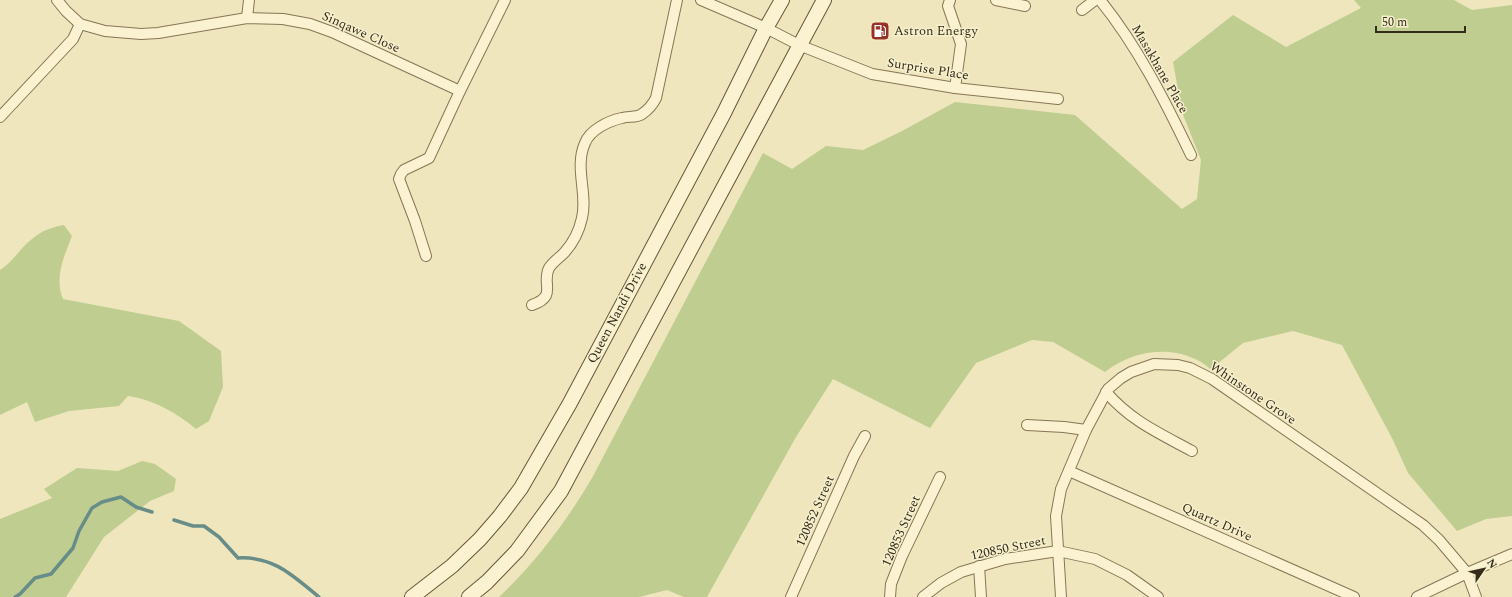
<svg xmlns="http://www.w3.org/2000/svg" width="1512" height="597" font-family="Spectral,serif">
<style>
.green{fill:#bfcd91}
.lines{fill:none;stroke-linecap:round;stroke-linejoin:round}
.stream{stroke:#688d88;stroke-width:3.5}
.minor-casing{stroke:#877556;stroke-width:12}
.secondary-casing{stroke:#685639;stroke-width:16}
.minor{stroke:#faf2d0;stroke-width:10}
.secondary{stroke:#faf2d0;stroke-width:14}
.labels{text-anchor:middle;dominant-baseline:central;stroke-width:3;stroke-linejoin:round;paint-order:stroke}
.poi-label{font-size:13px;fill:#352b1b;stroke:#f6efcc;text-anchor:start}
.street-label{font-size:13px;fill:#352b1b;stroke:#f6efcc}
</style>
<rect width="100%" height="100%" fill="#efe6bd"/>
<g class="green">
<path d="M1354,0H1454L1472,10L1512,5V516L1486,519L1457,531L1408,473L1393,440L1342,345L1293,331L1243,343L1211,369C1206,366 1201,361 1195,359C1166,345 1130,352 1105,372L1053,342L1032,340L976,363L930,428L833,379L796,437L707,597H684L667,590L639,597H499C536,562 566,522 592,478L763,153L792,169L826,146L863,150L902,131L955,102L1075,115L1182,209L1197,199L1201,160L1182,112L1173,62L1233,15L1286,47L1361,8Z"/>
<path d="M64,225L72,236C64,257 54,277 63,299L179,321L221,351L223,387L209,421L196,429C175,412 155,400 128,396L119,406L69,411L35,422L27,402L0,415V270C13,262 20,248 32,239C41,231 52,227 64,225Z"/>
<path d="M142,461L155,464L176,479L174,491L150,501L104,537L66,597H0V519L52,498L44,489L77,468L118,471Z"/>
</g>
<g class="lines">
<g class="stream">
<path d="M174,520L193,526H204L219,537L238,558C274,556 293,576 319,597"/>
<path d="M15,597L20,594L35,578L51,574L73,548L79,531L92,508L102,502L121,497L136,507L152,512"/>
</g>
<g class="minor-casing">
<g id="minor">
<path d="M57,0L66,11L80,24L105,31L141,34L158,33L247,18L283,19L310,24L332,32L460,91"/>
<path d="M701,0L766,28L799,45L872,74L955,88L1058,99"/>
<path d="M950,0L948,6L961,44L955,88"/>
<path d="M996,0L1025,6"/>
<path d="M1100,0C1138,47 1165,101 1191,155"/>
<path d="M1082,10L1095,0"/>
<path d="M247,18L249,0"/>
<path d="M0,117L73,39L80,24"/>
<path d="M426,256L415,221L399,179L401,174L404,170L429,158L460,91L505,0"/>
<path d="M532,305C558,296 541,284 549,268C553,262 559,258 564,253C574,242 579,232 582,218C588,194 574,167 585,143C590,130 608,121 622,118C628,116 637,118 642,114C648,110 653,104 656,98L677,0"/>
<path d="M1106,392C1131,421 1159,433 1192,451"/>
<path d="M1027,425L1064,427L1086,430"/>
<path d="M1069,471L1354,597"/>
<path d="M979,566L981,597"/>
<path d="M791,597L854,456L865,436"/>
<path d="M890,597L891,584L902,556L940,477"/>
<path d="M923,597L941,583L961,572L1005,559L1058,551L1095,559L1127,575L1158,597"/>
<path d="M1061,597L1056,516L1061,489L1086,430L1108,389L1121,378L1131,372L1154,364L1178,365L1190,368L1212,379L1423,525L1439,540L1467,573L1476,597"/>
<path d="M1417,597L1467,573L1512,554"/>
</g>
</g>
<g class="secondary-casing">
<g id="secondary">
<path d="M412,597L452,566L480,539L500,516L521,488L570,403L724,113L766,28L782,0"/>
<path d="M469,597L487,582L517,551L561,491L824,0"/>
</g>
</g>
<use href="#minor" class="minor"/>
<use href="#secondary" class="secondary"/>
</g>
<defs>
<g id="fuel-square" transform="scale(1)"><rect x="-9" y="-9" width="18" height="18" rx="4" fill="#973124" stroke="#f6efcc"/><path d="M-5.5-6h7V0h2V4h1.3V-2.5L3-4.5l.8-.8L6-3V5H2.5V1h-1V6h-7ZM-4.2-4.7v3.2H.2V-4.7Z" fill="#fff"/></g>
</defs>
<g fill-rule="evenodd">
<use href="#fuel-square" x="880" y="31"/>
</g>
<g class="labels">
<g class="poi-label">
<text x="894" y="31">Astron Energy</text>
</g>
<g class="street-label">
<text transform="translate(361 32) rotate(24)">Sinqawe Close</text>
<text transform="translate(928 69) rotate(9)">Surprise Place</text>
<text transform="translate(1160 69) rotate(60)">Masakhane Place</text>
<text transform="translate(617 313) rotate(-62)">Queen Nandi Drive</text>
<text transform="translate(1253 393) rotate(34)">Whinstone Grove</text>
<text transform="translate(815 511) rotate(-66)">120852 Street</text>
<text transform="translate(1217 522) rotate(24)">Quartz Drive</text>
<text transform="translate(901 531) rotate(-66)">120853 Street</text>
<text transform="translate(1008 548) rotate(-12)">120850 Street</text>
</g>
</g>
<g transform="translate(1484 569) rotate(56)" stroke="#f6efcc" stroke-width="3" paint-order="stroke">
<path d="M0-3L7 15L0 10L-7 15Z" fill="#352b1b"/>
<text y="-6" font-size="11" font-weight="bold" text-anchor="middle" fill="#352b1b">N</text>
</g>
<path d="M1376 26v6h89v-6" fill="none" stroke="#352b1b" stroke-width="2"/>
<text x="1382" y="26" font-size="12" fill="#352b1b" stroke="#f6efcc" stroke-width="3" paint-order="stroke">50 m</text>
</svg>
